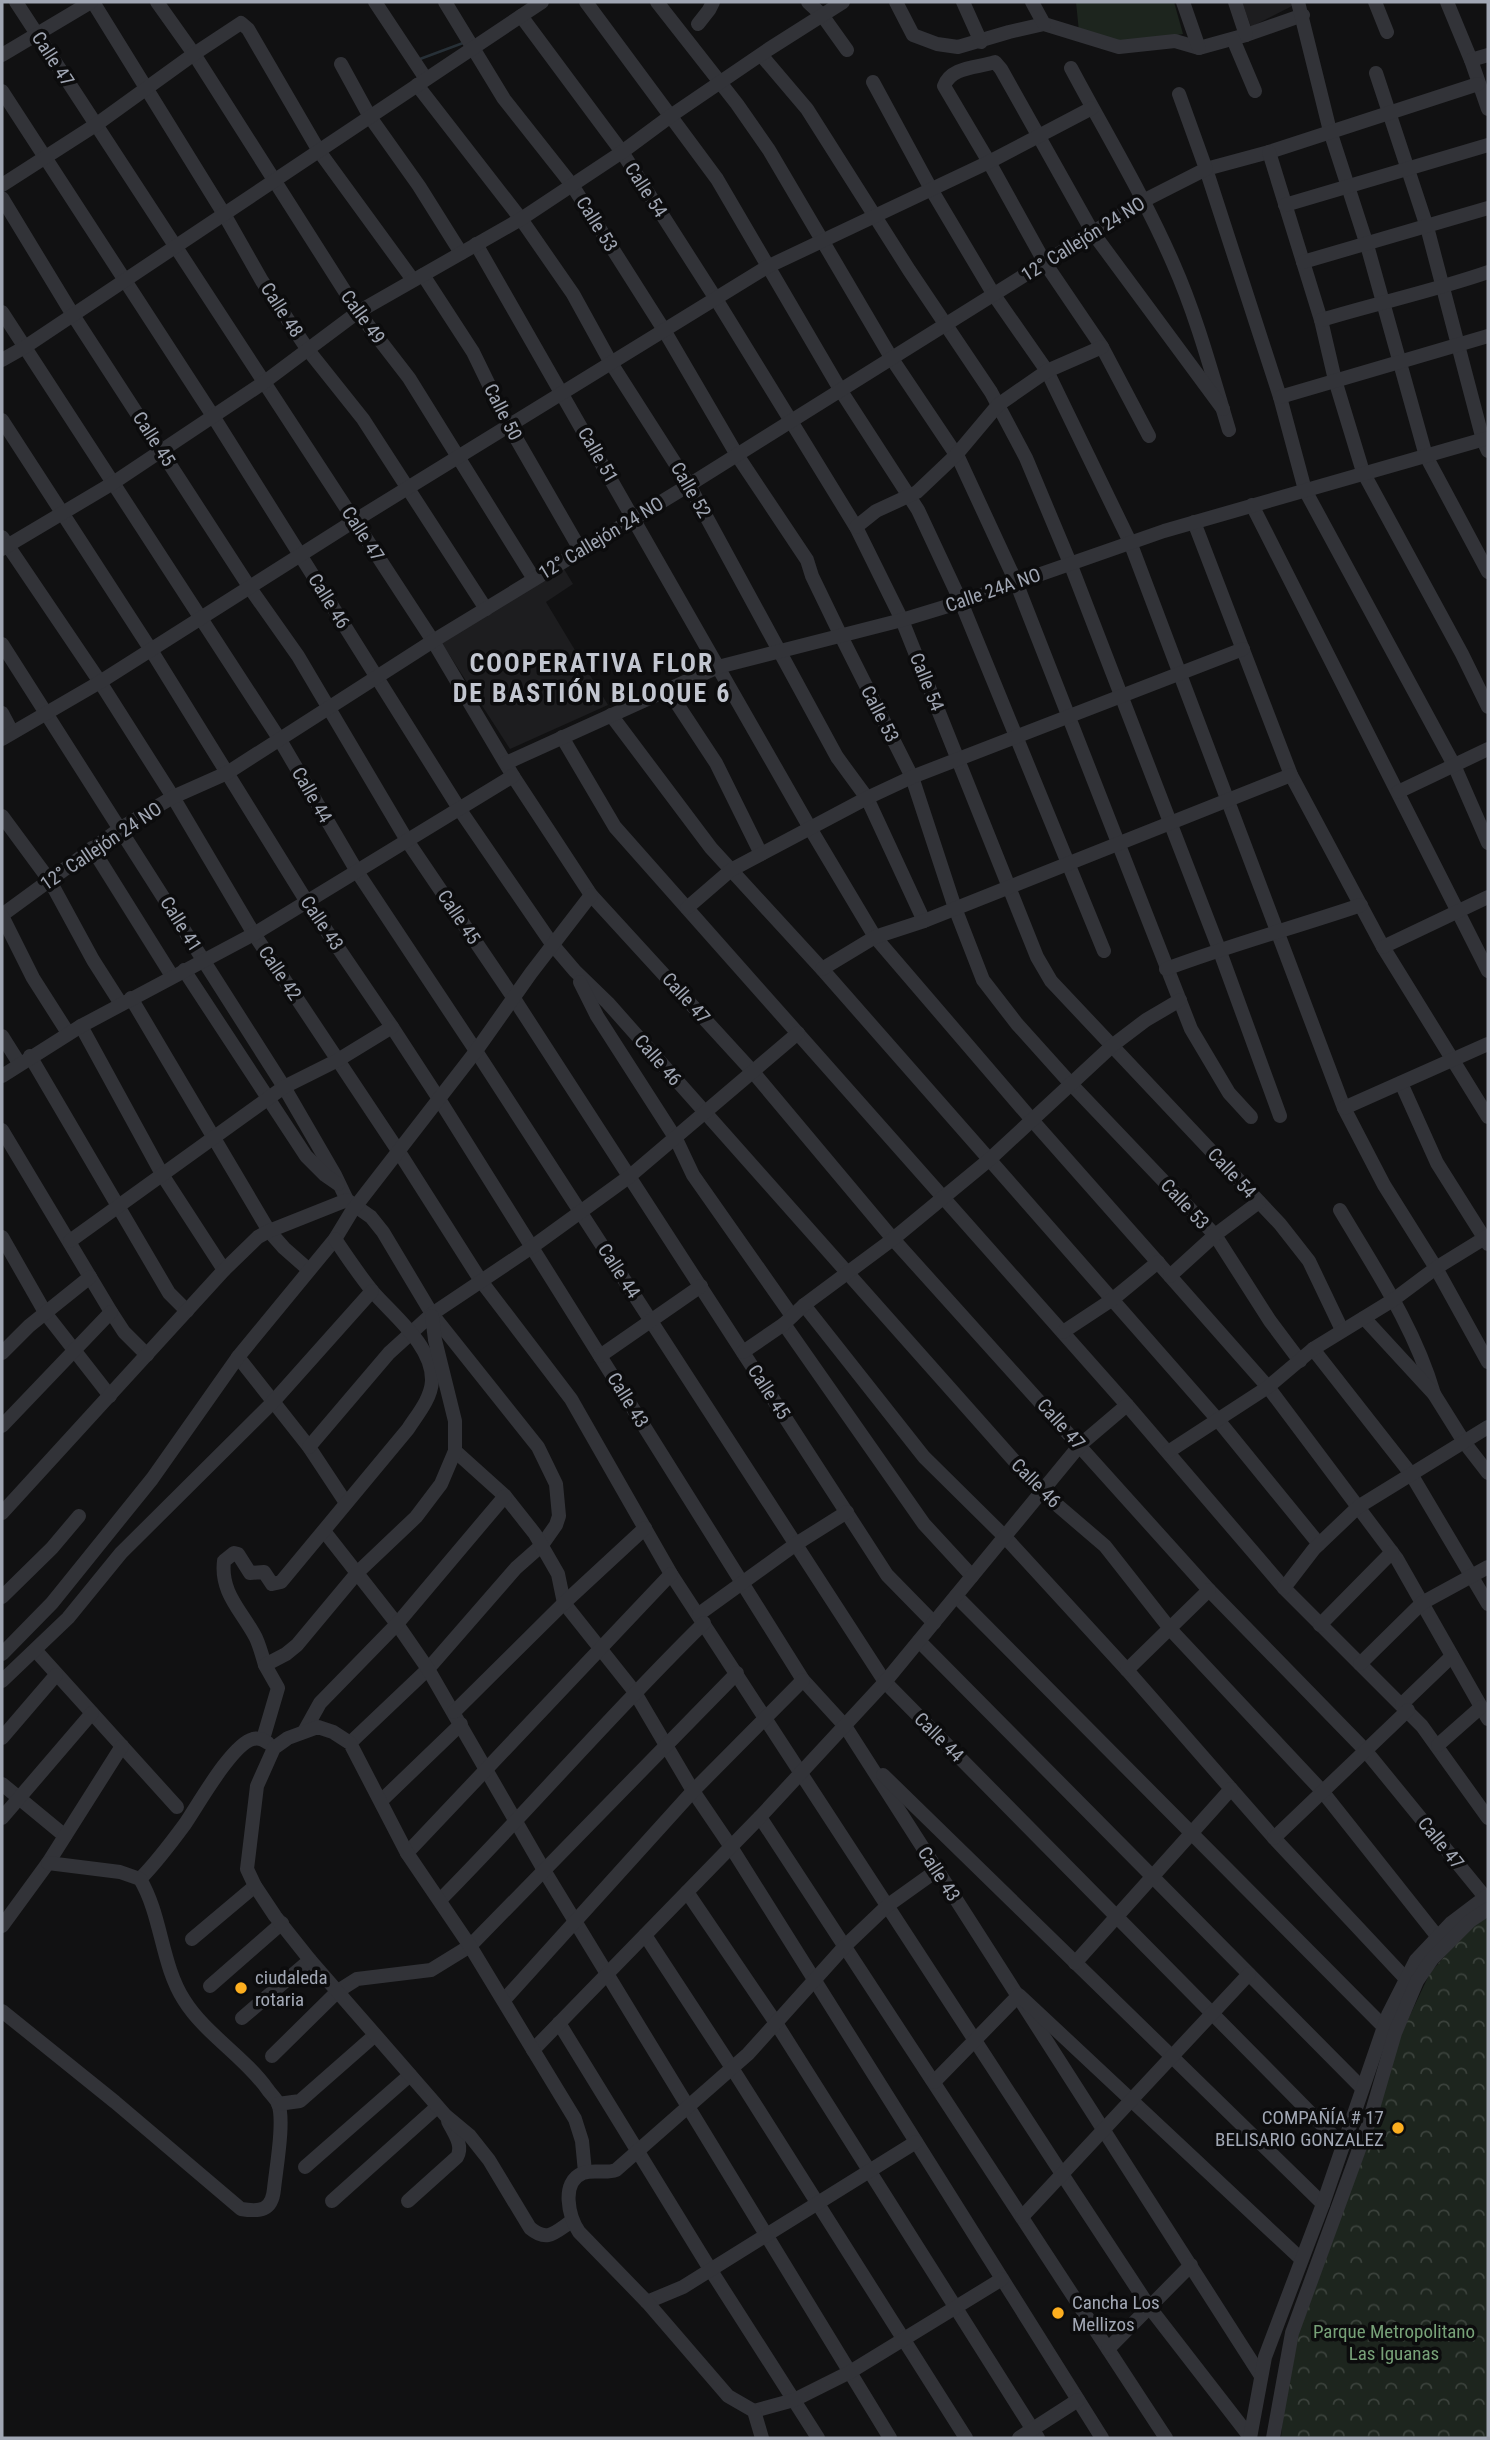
<svg xmlns="http://www.w3.org/2000/svg" width="1490" height="2440" font-family="'Roboto Condensed',sans-serif">
<style>
.built{fill:#1d1d1f}
.forest{fill:url(#forest-crowns)}
.pitch{fill:#1d251e}
.lines{fill:none;stroke-linecap:round;stroke-linejoin:round}
.stream{stroke:#273037;stroke-width:2.5}
.minor{stroke:#323338;stroke-width:14}
.poi-dot{fill:#fcae1f;stroke:#0c0c0d;stroke-width:2.5}
.labels{text-anchor:middle;dominant-baseline:central;stroke-width:7;stroke-linejoin:round;paint-order:stroke}
.street-label{font-size:19px;fill:#a1a7b4;stroke:#0c0c0d}
.poi-label{font-size:19px;fill:#a1a7b4;stroke:#0c0c0d;text-anchor:start}
.park-label{font-size:19px;fill:#77a178;stroke:#0c0c0d}
.district-label{font-size:26px;font-weight:bold;letter-spacing:2px;fill:#c2c6d0;stroke:#0c0c0d}
</style>
<defs>
<pattern id="forest-crowns" width="20" height="18" patternUnits="userSpaceOnUse" patternTransform="scale(1.75)"><rect width="20" height="18" fill="#1d251e"/><path d="M2 6a3 3 0 1 1 6 0M12 15a3 3 0 1 1 6 0" fill="none" stroke="#3b423c"/></pattern>
</defs>
<rect width="100%" height="100%" fill="#111112"/>
<g class="built">
<path d="M1242,2H1293L1294,5L1251,27Z"/>
<path d="M564,569L573,584L546,602L608,705L510,749L441,642Z"/>
</g>
<path class="forest" d="M1488,1917V2438H1281L1286,2381L1297,2328L1403,2030L1430,1973L1472,1925Z"/>
<path class="pitch" d="M1076,2H1174L1183,34L1122,45L1079,32Z"/>
<g class="lines">
<path class="stream" d="M420,59L463,43"/>
<g class="minor">
<path d="M16,2L433,641L513,776L591,895L753,1072L893,1239L1209,1590L1365,1750L1485,1897"/>
<path d="M93,2L224,214L262,281L308,350L363,419L486,609"/>
<path d="M157,2L194,54L358,312L409,378L534,579"/>
<path d="M375,2L426,79"/>
<path d="M445,2L504,99L572,185L664,330L737,455L807,560L812,576L841,636L912,777L955,908L983,980L1017,1024L1071,1084L1215,1235L1270,1321L1300,1361"/>
<path d="M586,2L717,179L841,391L918,510L961,602L1104,951"/>
<path d="M657,2L737,104L769,150L892,359L959,459L1016,582L1191,1029L1229,1093L1251,1117"/>
<path d="M808,2L822,15L847,50"/>
<path d="M896,2L913,35L937,44L958,47L1009,32L1044,24L1119,47L1175,41L1199,48L1246,35L1303,15"/>
<path d="M963,2L981,42"/>
<path d="M1032,2L1044,24"/>
<path d="M1183,2L1199,48"/>
<path d="M1235,2L1246,35"/>
<path d="M1298,2L1330,131L1367,245L1426,456L1488,572"/>
<path d="M1375,2L1387,32"/>
<path d="M1447,2L1471,60"/>
<path d="M521,16L622,152L716,299L856,527L902,620L1037,957L1051,981L1280,1224L1309,1261L1342,1330"/>
<path d="M698,24L709,10L713,2"/>
<path d="M1233,39L1255,91"/>
<path d="M2,55L91,2"/>
<path d="M1488,55L1471,60L1488,109"/>
<path d="M762,56L807,109L909,270L991,392L1026,458L1070,563L1219,949L1280,1116"/>
<path d="M341,64L370,117L419,186L461,253"/>
<path d="M1071,68C1105,132 1144,196 1173,263C1197,317 1212,374 1229,430"/>
<path d="M1376,73L1427,227L1483,440L1488,451"/>
<path d="M873,82L931,189L994,295L1047,371L1130,542L1344,1108L1384,1185L1436,1268L1488,1362"/>
<path d="M1478,84L1269,152L1206,169L1280,397L1305,490L1454,765L1488,843"/>
<path d="M417,85L521,219L573,294L611,363L689,485L837,757L867,798L924,921"/>
<path d="M2,91L213,416L460,810L552,944L575,971L608,1003L1042,1492L1105,1546L1171,1630L1322,1791L1437,1936"/>
<path d="M1269,152L1321,320L1335,380L1363,472L1462,654L1488,707"/>
<path d="M2,185L97,124L194,54L241,23L248,29L319,151L413,280"/>
<path d="M2,198L73,315L250,588L298,656L408,842L513,997L887,1575L934,1623"/>
<path d="M1285,205L1488,145"/>
<path d="M476,244L810,828L875,937L1032,1120L1268,1387L1397,1559L1488,1719"/>
<path d="M1303,262L1488,208"/>
<path d="M423,275L473,352L509,426L581,551"/>
<path d="M2,312L280,740L358,873L476,1051L885,1682L1342,2145"/>
<path d="M1321,320C1377,303 1433,291 1488,272"/>
<path d="M2,360L25,347L542,2"/>
<path d="M1280,397L1488,336"/>
<path d="M2,420L151,650L307,902L392,1027L439,1099L803,1680L845,1726L1261,2376"/>
<path d="M1149,436L1102,347L1045,263L989,162L944,86C951,66 978,68 995,62L1001,69L1093,233L1223,409"/>
<path d="M1252,505L1488,971"/>
<path d="M1194,522L1291,775L1383,947L1488,1117"/>
<path d="M856,527L876,511L917,492L956,455L998,405L1047,371L1102,347"/>
<path d="M2,537L100,682L173,797L254,934L399,1152L481,1281L571,1399L671,1574L1062,2174L1150,2308L1250,2437"/>
<path d="M2,549L113,483L263,383L358,312L521,219L622,152L672,115L769,49L843,2"/>
<path d="M2,644L284,1087L335,1175L347,1200L371,1217L383,1232L432,1314L538,1447L556,1484L559,1516L556,1525L542,1545L516,1568L428,1669L350,1743"/>
<path d="M668,690L716,763L761,854"/>
<path d="M2,713L12,732"/>
<path d="M611,715L711,848L822,969L1218,1420L1319,1544"/>
<path d="M562,737L615,827L1127,1405L1284,1588L1422,1726L1488,1818"/>
<path d="M2,739L100,682L354,521L767,267L989,162L1092,108"/>
<path d="M506,763L718,667L902,620L961,602L1164,531L1488,438"/>
<path d="M1398,792L1488,749"/>
<path d="M2,816L50,881L93,960L121,1004"/>
<path d="M92,848L172,976"/>
<path d="M687,908L731,870L867,798L912,777L1243,649"/>
<path d="M2,915L121,828L173,797L227,773L433,641L689,485L1143,201L1206,169L1179,94"/>
<path d="M2,916L33,978L68,1033"/>
<path d="M1383,947L1488,897"/>
<path d="M822,969L875,937L924,921L1291,775"/>
<path d="M1166,969C1230,945 1296,927 1361,905"/>
<path d="M184,970L306,1156L325,1175L338,1184"/>
<path d="M580,982L597,1016L676,1139L693,1175L792,1316"/>
<path d="M131,998L269,1231L284,1248L309,1270"/>
<path d="M81,1026L163,1176L224,1270"/>
<path d="M2,1036L19,1063"/>
<path d="M30,1056L169,1293L187,1311"/>
<path d="M2,1076L81,1026L254,934L513,776"/>
<path d="M1401,1083L1437,1163L1488,1244"/>
<path d="M1344,1108L1488,1044"/>
<path d="M2,1130L111,1312L124,1332L147,1355"/>
<path d="M1340,1210C1375,1269 1415,1328 1434,1394"/>
<path d="M2,1237L46,1314L110,1396"/>
<path d="M70,1241L284,1087L338,1060L392,1027"/>
<path d="M1170,1276L1215,1235L1259,1202"/>
<path d="M804,1305L924,1457L1005,1537L1127,1670L1274,1838L1406,1979"/>
<path d="M1364,1318L1434,1394L1464,1442L1488,1473"/>
<path d="M784,1324L924,1524L972,1576"/>
<path d="M1063,1332L1113,1299L1158,1262"/>
<path d="M1313,1349L1411,1474L1488,1604"/>
<path d="M743,1352L784,1324L804,1305L893,1239L990,1159L1113,1045L1146,1020L1180,1000"/>
<path d="M2,1353L29,1326L90,1277"/>
<path d="M600,1356L701,1286"/>
<path d="M238,1357L309,1447L346,1503"/>
<path d="M2,1426L111,1312"/>
<path d="M309,1447L389,1353L432,1314L532,1247L630,1176L798,1033"/>
<path d="M455,1451L505,1496L535,1534L558,1574L564,1603L634,1691L693,1791L731,1847L1102,2438"/>
<path d="M1168,1452L1268,1387L1313,1349L1393,1300L1436,1268L1488,1236"/>
<path d="M2,1513L224,1270L258,1237L269,1231L347,1200"/>
<path d="M324,1531L397,1624L428,1669L545,1872L890,2438"/>
<path d="M1284,1588L1314,1549L1358,1507L1488,1427"/>
<path d="M956,1596L1384,2027"/>
<path d="M2,1597L52,1548L79,1516"/>
<path d="M699,1614L796,1544L847,1512"/>
<path d="M1320,1625L1392,1552"/>
<path d="M919,1641L1362,2088"/>
<path d="M36,1651L177,1807"/>
<path d="M2,1654L52,1603L152,1479L238,1357L335,1239L352,1211L476,1051L531,973L591,895"/>
<path d="M1360,1664L1422,1603L1488,1567"/>
<path d="M265,1665C262,1655 260,1647 256,1638C242,1611 220,1593 224,1561L234,1553L238,1554L250,1573L264,1572L272,1584L281,1582L408,1429C417,1415 431,1399 432,1381C433,1346 394,1316 373,1292C359,1275 347,1257 335,1239"/>
<path d="M1127,1670L1209,1590"/>
<path d="M2,1681L68,1618L121,1553L272,1403L372,1291"/>
<path d="M1402,1704L1452,1656"/>
<path d="M454,1712L564,1603L645,1528"/>
<path d="M305,1730L320,1703L397,1624L505,1496"/>
<path d="M2,1738L56,1675"/>
<path d="M263,1739L278,1688L265,1665L286,1654L297,1645L357,1573L416,1517L441,1484L455,1451V1421L435,1340L432,1316"/>
<path d="M1438,1745L1481,1707"/>
<path d="M883,1775L1323,2204"/>
<path d="M2,1784L65,1836"/>
<path d="M381,1801L461,1724"/>
<path d="M760,1817L1166,2438"/>
<path d="M2,1818L92,1713"/>
<path d="M1274,1838L1408,1710"/>
<path d="M407,1853L671,1574"/>
<path d="M140,1879C157,1862 171,1843 185,1824C198,1805 232,1744 253,1739C259,1737 264,1740 268,1743"/>
<path d="M687,1892L776,2023L1038,2438"/>
<path d="M440,1900C530,1809 613,1712 704,1623"/>
<path d="M2,1926L48,1863L122,1746"/>
<path d="M645,1935L732,2068L966,2438"/>
<path d="M192,1939L255,1886"/>
<path d="M1075,1963L1231,1789"/>
<path d="M210,1986L282,1923"/>
<path d="M504,2000L693,1791L803,1680"/>
<path d="M2,2011L115,2102L241,2209C260,2212 272,2211 274,2189C276,2169 285,2120 278,2103C276,2099 271,2094 268,2090C245,2057 205,2034 184,2000C161,1964 162,1916 140,1879L120,1872L48,1863"/>
<path d="M242,2018L310,1960"/>
<path d="M559,2023L710,2269L818,2438"/>
<path d="M533,2050L760,1817L885,1682L1080,1445L1127,1405"/>
<path d="M272,2056L338,1991L357,1979L431,1970L470,1946L737,1673"/>
<path d="M934,2082L1019,1995L1301,2259"/>
<path d="M278,2104L300,2101L374,2036"/>
<path d="M305,2167L410,2075"/>
<path d="M332,2201L437,2107"/>
<path d="M408,2201L457,2157C464,2145 453,2132 448,2121"/>
<path d="M1022,2217L1249,1974"/>
<path d="M572,2221C555,2232 548,2243 530,2228L489,2160L470,2136L446,2116L310,1960L275,1916L255,1886L247,1869L257,1786L274,1748L288,1738L318,1727L333,1732L350,1743L407,1853L470,1946L575,2119L582,2141L585,2172"/>
<path d="M647,2302L683,2287L916,2142"/>
<path d="M1108,2349L1191,2265"/>
<path d="M754,2411L794,2400L850,2372L1002,2279"/>
<path d="M762,2438L754,2411L728,2396L647,2302L579,2232C569,2217 560,2182 583,2173C594,2169 605,2174 616,2170L748,2054L845,1946L887,1906L936,1871"/>
<path d="M1019,2438L1078,2400"/>
<path d="M1250,2438L1265,2357L1323,2204L1388,2015L1416,1960L1451,1923L1488,1895"/>
<path d="M1273,2438L1292,2333L1369,2122L1395,2033L1417,1981L1432,1959L1470,1921L1488,1909"/>
</g>
</g>
<g class="poi-dot">
<circle cx="241" cy="1988" r="7"/>
<circle cx="1398" cy="2128" r="7"/>
<circle cx="1058" cy="2313" r="7"/>
</g>
<g class="labels">
<g class="street-label">
<text transform="translate(53 59) rotate(57)">Calle 47</text>
<text transform="translate(646 190) rotate(57)">Calle 54</text>
<text transform="translate(597 224) rotate(58)">Calle 53</text>
<text transform="translate(1083 239) rotate(-32)">12° Callejón 24 NO</text>
<text transform="translate(282 310) rotate(57)">Calle 48</text>
<text transform="translate(363 317) rotate(54)">Calle 49</text>
<text transform="translate(503 412) rotate(63)">Calle 50</text>
<text transform="translate(154 439) rotate(57)">Calle 45</text>
<text transform="translate(598 455) rotate(60)">Calle 51</text>
<text transform="translate(691 490) rotate(60)">Calle 52</text>
<text transform="translate(363 534) rotate(57)">Calle 47</text>
<text transform="translate(601 538) rotate(-31)">12° Callejón 24 NO</text>
<text transform="translate(993 590) rotate(-19)">Calle 24A NO</text>
<text transform="translate(329 601) rotate(58)">Calle 46</text>
<text transform="translate(927 682) rotate(68)">Calle 54</text>
<text transform="translate(880 714) rotate(63)">Calle 53</text>
<text transform="translate(312 795) rotate(60)">Calle 44</text>
<text transform="translate(101 846) rotate(-34)">12° Callejón 24 NO</text>
<text transform="translate(459 917) rotate(56)">Calle 45</text>
<text transform="translate(322 923) rotate(56)">Calle 43</text>
<text transform="translate(181 924) rotate(58)">Calle 41</text>
<text transform="translate(280 973) rotate(56)">Calle 42</text>
<text transform="translate(686 998) rotate(48)">Calle 47</text>
<text transform="translate(658 1060) rotate(49)">Calle 46</text>
<text transform="translate(1232 1173) rotate(47)">Calle 54</text>
<text transform="translate(1185 1204) rotate(47)">Calle 53</text>
<text transform="translate(619 1271) rotate(57)">Calle 44</text>
<text transform="translate(769 1392) rotate(57)">Calle 45</text>
<text transform="translate(628 1400) rotate(58)">Calle 43</text>
<text transform="translate(1061 1424) rotate(48)">Calle 47</text>
<text transform="translate(1036 1483) rotate(45)">Calle 46</text>
<text transform="translate(939 1737) rotate(45)">Calle 44</text>
<text transform="translate(1441 1843) rotate(51)">Calle 47</text>
<text transform="translate(939 1874) rotate(57)">Calle 43</text>
</g>
<g class="poi-label">
<text x="255" y="1977">ciudaleda<tspan x="255" dy="22">rotaria</tspan></text>
<text x="1384" y="2117" text-anchor="end">COMPAÑÍA # 17<tspan x="1384" dy="22">BELISARIO GONZALEZ</tspan></text>
<text x="1072" y="2302">Cancha Los<tspan x="1072" dy="22">Mellizos</tspan></text>
</g>
<g class="park-label">
<text x="1394" y="2331">Parque Metropolitano<tspan x="1394" dy="22">Las Iguanas</tspan></text>
</g>
<g class="district-label">
<text x="592" y="663">COOPERATIVA FLOR<tspan x="592" dy="30">DE BASTIÓN BLOQUE 6</tspan></text>
</g>
</g>
<rect width="1490" height="2440" fill="none" stroke="#a1a7b4" stroke-width="7"/>
</svg>
